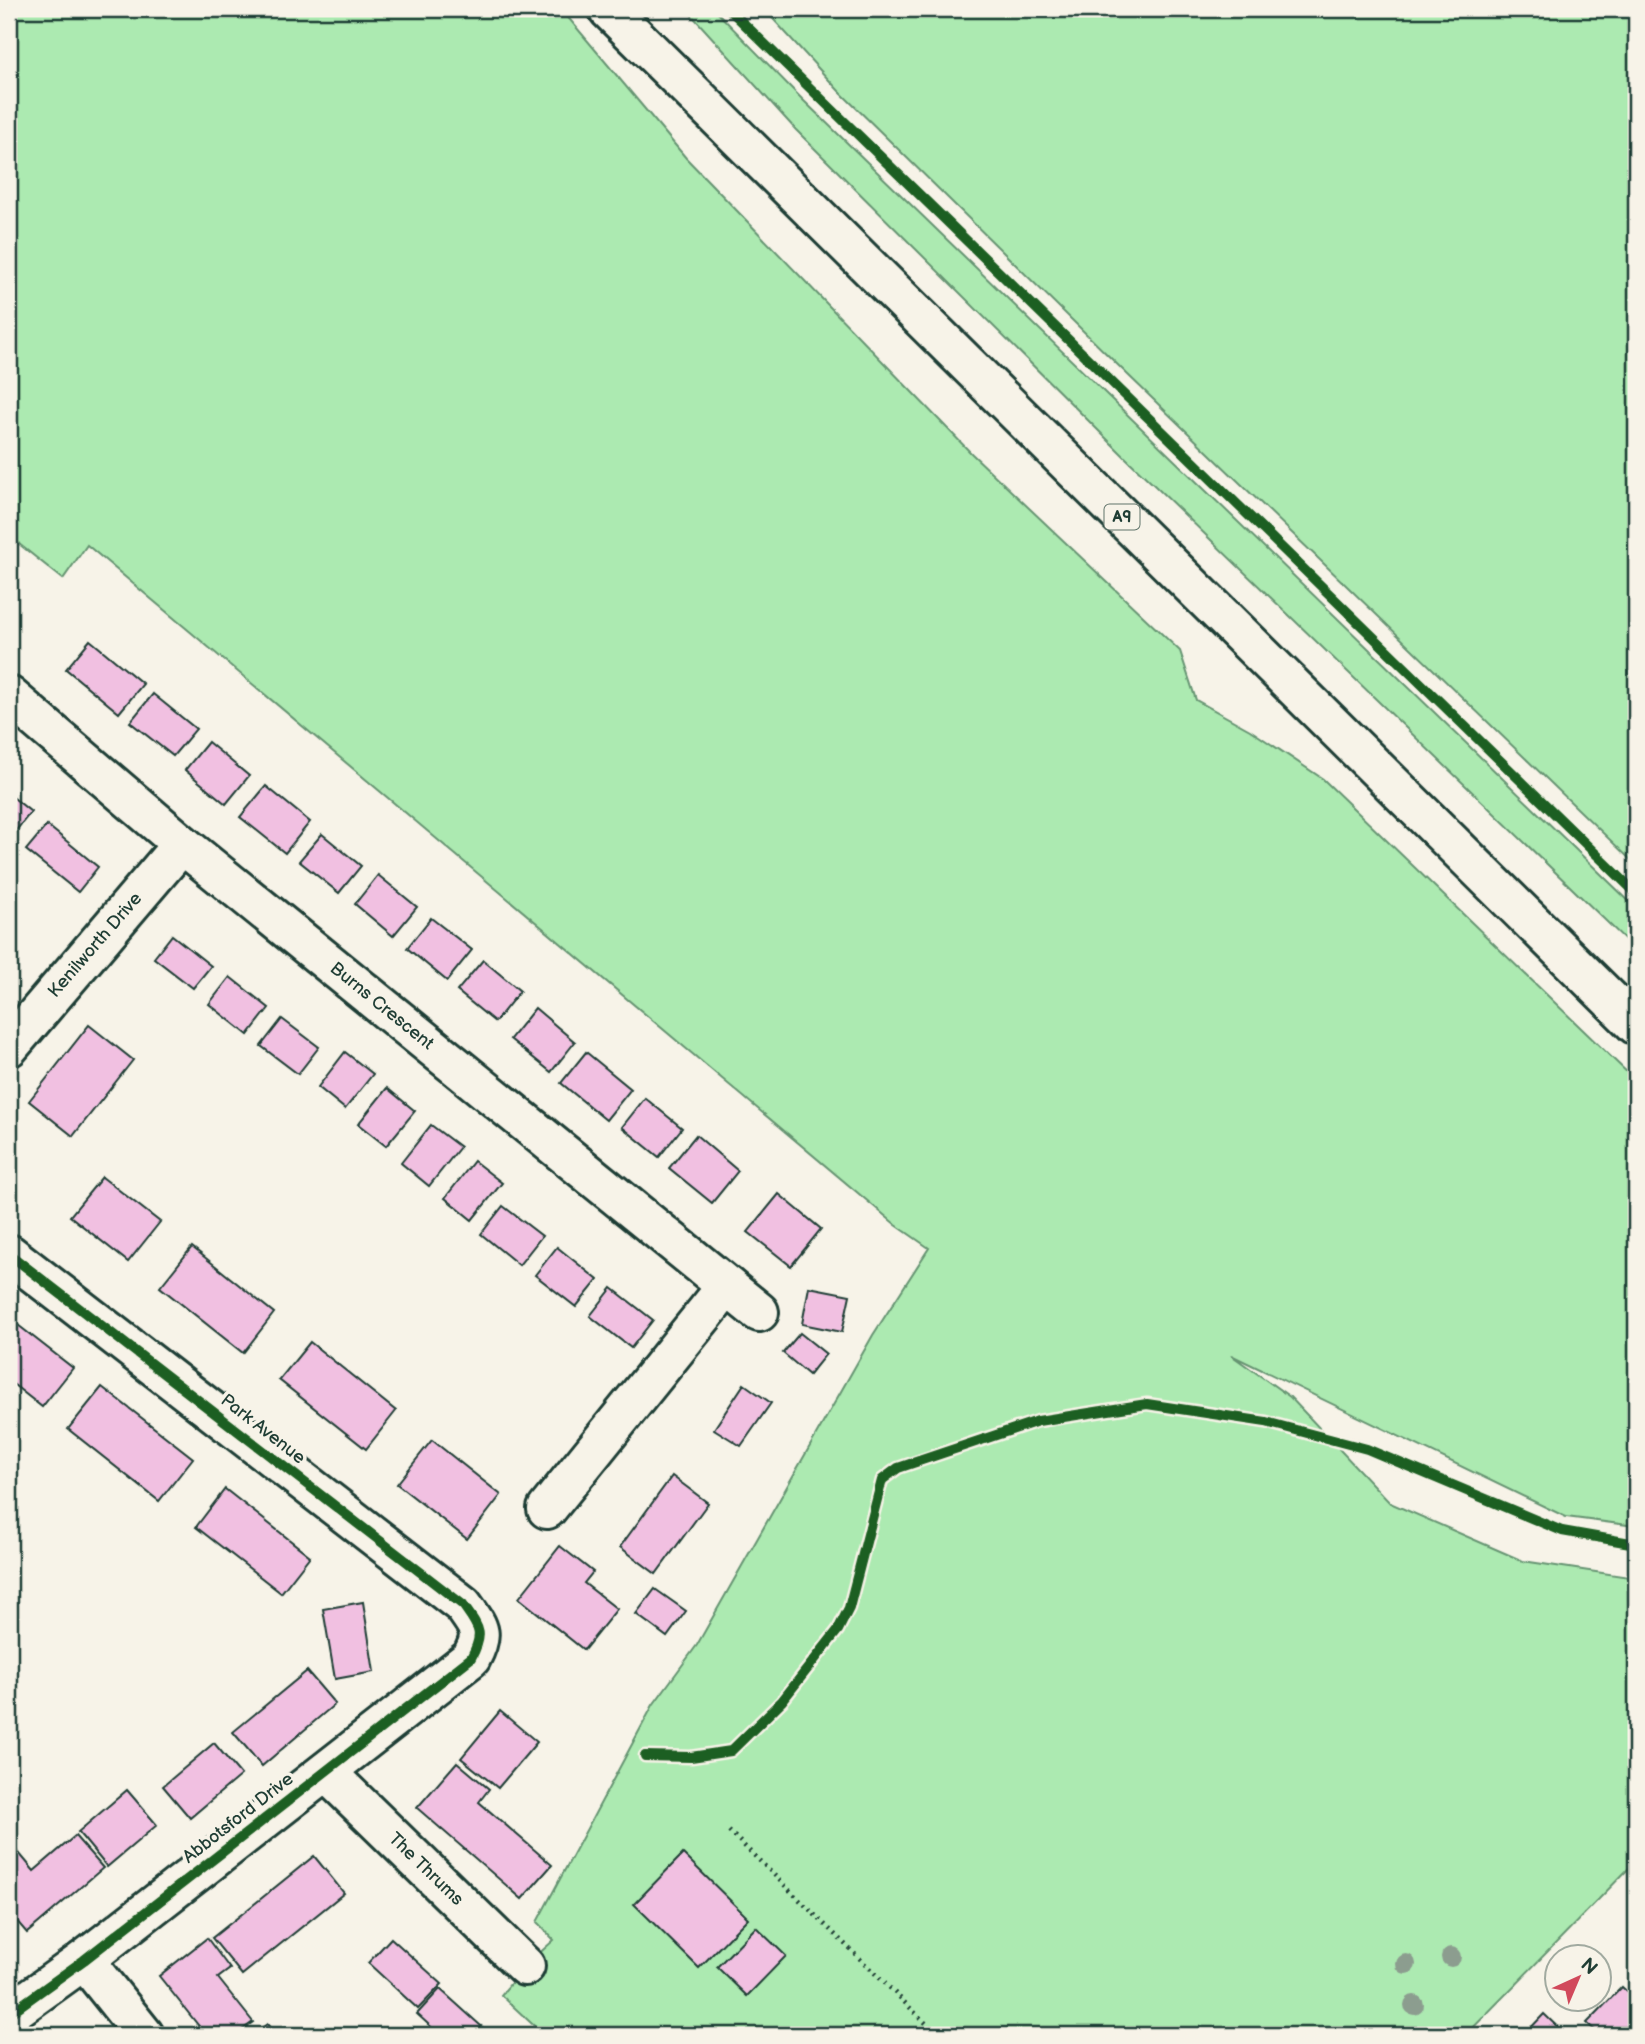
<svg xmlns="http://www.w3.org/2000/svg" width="1645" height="2044" font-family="'Balsamiq Sans',sans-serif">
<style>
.green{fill:#aceab1;stroke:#669472;stroke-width:2}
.building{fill:#f1c0e1;stroke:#1f3d34;stroke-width:2}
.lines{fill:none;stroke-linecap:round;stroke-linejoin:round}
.street-casing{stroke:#1f3d34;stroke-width:44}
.primary-casing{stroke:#1f3d34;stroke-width:44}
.path{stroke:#1f3d34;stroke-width:4.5;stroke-dasharray:2 5;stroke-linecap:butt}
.street{stroke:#f7f3e8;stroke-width:38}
.primary{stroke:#f7f3e8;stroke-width:38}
.cycleway-casing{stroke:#f7f3e8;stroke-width:15}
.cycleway{stroke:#1b5e20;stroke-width:10}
.tree{fill:#8c9d8f}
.labels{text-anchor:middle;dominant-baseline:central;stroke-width:7;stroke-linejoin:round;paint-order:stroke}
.shield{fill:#f7f3e8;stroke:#60746a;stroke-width:2}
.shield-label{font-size:16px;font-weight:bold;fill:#1f3d34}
.street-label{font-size:18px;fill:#1f3d34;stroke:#f7f3e8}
</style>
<rect width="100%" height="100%" fill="#f7f3e8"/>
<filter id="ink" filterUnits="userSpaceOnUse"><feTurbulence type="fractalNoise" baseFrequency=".0143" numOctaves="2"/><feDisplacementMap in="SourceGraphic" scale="14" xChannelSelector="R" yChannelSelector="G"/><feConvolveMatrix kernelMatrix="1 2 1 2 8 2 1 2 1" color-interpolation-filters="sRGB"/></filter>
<g filter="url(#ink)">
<g class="green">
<path d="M9,9H561L686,158L972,454L1180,651L1196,700L1250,730L1323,779L1636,1081V1526L1566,1517L1231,1355L1290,1397L1390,1503L1523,1561L1636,1578V1861L1466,2035H544L501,1995L525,1966L554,1940L537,1922L653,1705L697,1645L873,1335L929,1248L896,1225L87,545L63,579L9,536Z"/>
<path d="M686,9H714L802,99L1636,908V950L1127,459L796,130Z"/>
<path d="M764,9H1636V865L1127,374L839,91Z"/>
</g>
<g class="building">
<path d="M90,640L143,684L119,713L66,669Z"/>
<path d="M153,694L196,729L173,756L130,722Z"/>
<path d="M208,742L249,776L226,804L185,770Z"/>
<path d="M266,786L310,822L285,853L240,817Z"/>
<path d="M9,794L31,812L10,838H9Z"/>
<path d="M47,825L98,867L78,892L26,850Z"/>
<path d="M322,834L361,866L339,893L299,861Z"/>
<path d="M378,875L417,907L393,936L355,904Z"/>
<path d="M431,918L472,950L447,981L407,948Z"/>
<path d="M172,935L211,966L193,988L154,958Z"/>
<path d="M483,960L520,991L495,1022L457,991Z"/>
<path d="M230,977L269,1008L248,1035L209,1004Z"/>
<path d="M535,1008L575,1042L551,1072L510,1039Z"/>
<path d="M282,1019L319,1047L298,1074L261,1046Z"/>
<path d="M89,1025L133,1060L73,1136L29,1101Z"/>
<path d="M345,1052L373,1074L345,1109L318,1087Z"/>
<path d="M586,1052L631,1089L606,1120L561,1083Z"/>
<path d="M387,1088L415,1111L386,1146L358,1124Z"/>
<path d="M645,1098L682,1128L659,1157L622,1127Z"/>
<path d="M431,1125L460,1147L429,1186L401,1163Z"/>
<path d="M696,1135L738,1171L712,1203L669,1168Z"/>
<path d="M474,1161L502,1183L472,1220L445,1198Z"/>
<path d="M102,1177L160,1222L128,1262L70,1216Z"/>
<path d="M779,1194L821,1229L791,1266L748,1232Z"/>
<path d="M503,1206L542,1236L519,1265L481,1234Z"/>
<path d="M192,1247L274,1313L243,1353L160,1287Z"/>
<path d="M557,1247L598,1280L576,1307L535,1275Z"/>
<path d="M809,1287L850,1295L842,1332L802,1324Z"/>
<path d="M612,1288L653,1320L631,1348L590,1316Z"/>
<path d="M9,1318L73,1368L42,1407L9,1381Z"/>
<path d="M800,1333L826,1354L809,1375L783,1353Z"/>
<path d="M310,1342L396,1411L366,1449L279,1380Z"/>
<path d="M744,1384L771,1403L741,1446L714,1429Z"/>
<path d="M102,1387L193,1458L159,1501L68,1429Z"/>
<path d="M432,1440L501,1495L467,1539L397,1484Z"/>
<path d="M672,1476L708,1503L656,1574L620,1547Z"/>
<path d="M225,1489L310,1556L281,1593L196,1527Z"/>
<path d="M560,1546L593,1572L584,1583L617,1609L584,1650L519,1598Z"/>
<path d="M655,1589L686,1611L667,1637L636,1614Z"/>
<path d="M363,1602L374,1672L335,1679L323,1609Z"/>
<path d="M307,1671L335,1704L262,1766L233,1732Z"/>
<path d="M500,1711L537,1742L498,1788L461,1758Z"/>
<path d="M214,1743L241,1775L190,1818L163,1786Z"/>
<path d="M457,1762L489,1789L479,1802L552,1865L522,1899L417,1808Z"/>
<path d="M127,1790L157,1825L107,1867L78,1832Z"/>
<path d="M75,1836L103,1868L27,1933L9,1912V1841L34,1871Z"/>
<path d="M683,1854L748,1918L699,1968L634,1904Z"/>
<path d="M314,1856L344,1893L242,1975L212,1938Z"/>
<path d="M756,1927L786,1956L747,1996L717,1967Z"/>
<path d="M207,1938L230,1969L218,1978L253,2022L235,2035H206L159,1976Z"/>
<path d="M391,1938L442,1984L418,2009L368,1963Z"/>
<path d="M1622,1987L1636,2000V2035H1600L1587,2023Z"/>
<path d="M440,1989L491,2035H440L417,2014Z"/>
<path d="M1544,2014L1566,2035H1524Z"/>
<path d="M267,2024L276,2035H252Z"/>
</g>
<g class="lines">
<g class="street-casing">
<g id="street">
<path d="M9,696L182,844L759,1312"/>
<path d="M9,1047L182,844"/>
<path d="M9,1254L463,1605C479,1628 485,1632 471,1658L84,1960L9,2014"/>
<path d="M547,1509L727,1286"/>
<path d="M326,1772L525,1966"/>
<path d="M84,1960L144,2035"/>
</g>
</g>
<g class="primary-casing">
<path id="primary" d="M608,9L1636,1025"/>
</g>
<path class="path" d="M729,1831L938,2035"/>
<use href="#street" class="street"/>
<use href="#primary" class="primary"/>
<g class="cycleway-casing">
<g id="cycleway">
<path d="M729,9L1636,893"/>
<path d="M9,1254L463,1605C479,1628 485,1632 471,1658L84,1960L9,2014"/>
<path d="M645,1756L691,1757L731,1751L782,1701L838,1630L849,1608L882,1480L898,1468L1038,1421L1147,1404L1266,1422L1367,1449L1562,1531L1636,1544"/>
</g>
</g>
<use href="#cycleway" class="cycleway"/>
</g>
<g class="tree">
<circle cx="1451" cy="1957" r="10"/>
<circle cx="1406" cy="1964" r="10"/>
<circle cx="1414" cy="2005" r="10"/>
</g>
</g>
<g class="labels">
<rect class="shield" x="1104.5" y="504.5" width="35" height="25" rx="5"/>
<g class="shield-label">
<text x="1122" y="517">A9</text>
</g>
<g class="street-label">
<text transform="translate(95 945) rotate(-49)">Kenilworth Drive</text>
<text transform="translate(382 1006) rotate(39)">Burns Crescent</text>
<text transform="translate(263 1429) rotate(38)">Park Avenue</text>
<text transform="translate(238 1818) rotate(-38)">Abbotsford Drive</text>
<text transform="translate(426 1869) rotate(44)">The Thrums</text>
</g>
</g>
<rect width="1645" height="2044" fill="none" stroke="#f7f3e8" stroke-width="35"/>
<rect x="18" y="18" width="1610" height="2009" fill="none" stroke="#1f3d34" stroke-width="2.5" filter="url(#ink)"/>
<g transform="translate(1578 1978) rotate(44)"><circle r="33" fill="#f7f3e8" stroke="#a1aaa0" stroke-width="2"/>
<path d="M0-5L12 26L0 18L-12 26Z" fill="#d1495b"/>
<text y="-10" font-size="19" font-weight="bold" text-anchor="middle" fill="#1f3d34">N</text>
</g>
</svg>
